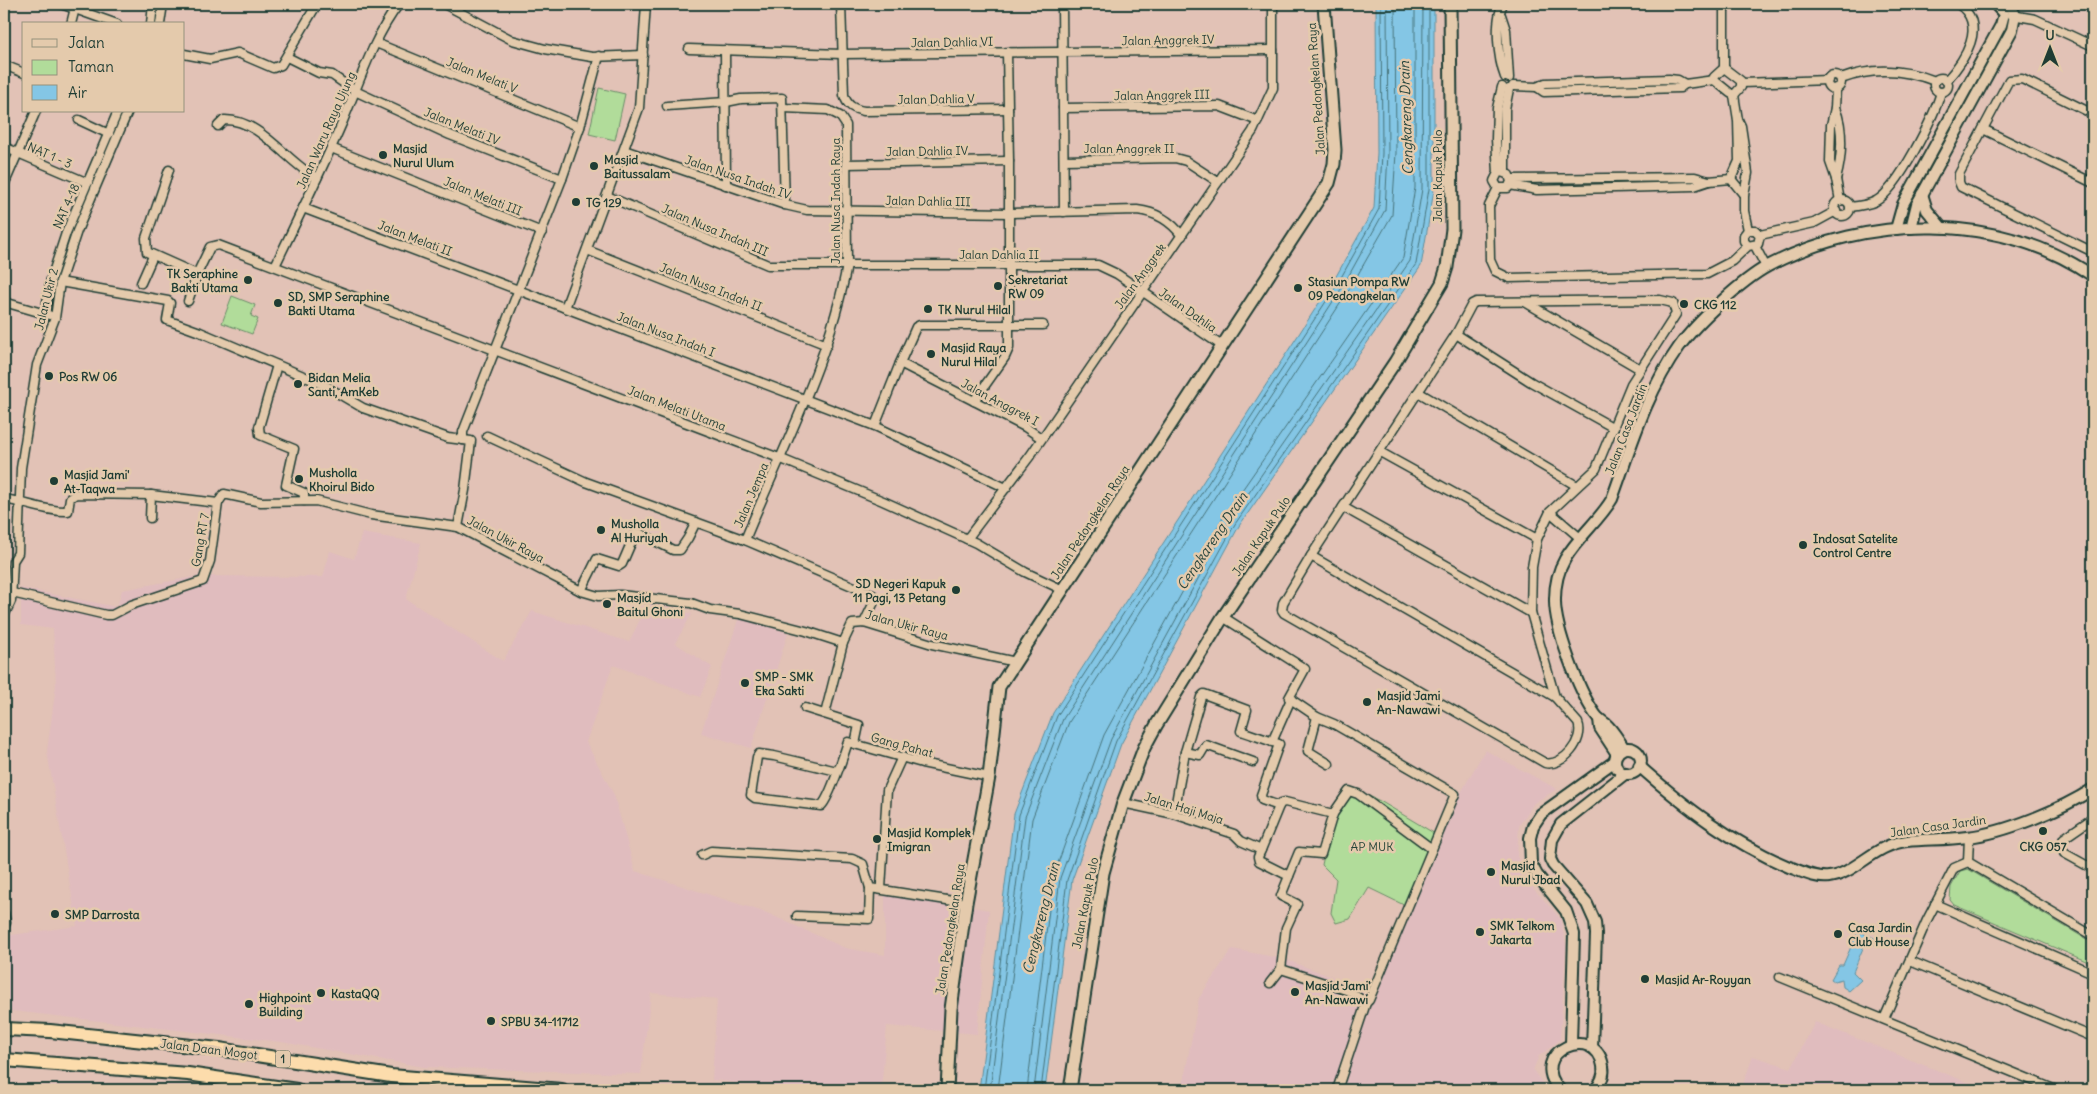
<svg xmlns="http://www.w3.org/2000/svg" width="2097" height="1094" font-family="Delius,sans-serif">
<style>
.built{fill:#e0bcbe}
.green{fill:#b1dc9a;stroke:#688c67}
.water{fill:#84c6e5;stroke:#5c8f9e}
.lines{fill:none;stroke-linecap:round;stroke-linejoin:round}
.shore{stroke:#47747b;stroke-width:1}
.minor-casing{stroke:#1f3d34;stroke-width:11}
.tertiary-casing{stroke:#1f3d34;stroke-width:14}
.secondary-casing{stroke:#1f3d34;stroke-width:15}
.trunk-casing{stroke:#1f3d34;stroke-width:16}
.minor{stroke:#e4caac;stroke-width:8}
.tertiary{stroke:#e4caac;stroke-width:10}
.secondary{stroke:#e4caac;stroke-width:11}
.trunk{stroke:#fcdcac;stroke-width:12}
.poi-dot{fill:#1f3d34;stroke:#e4caac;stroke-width:2}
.labels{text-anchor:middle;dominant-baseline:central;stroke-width:5;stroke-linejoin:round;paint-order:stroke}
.shield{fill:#e4caac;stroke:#5a6758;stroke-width:1}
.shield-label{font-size:11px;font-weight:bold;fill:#1f3d34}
.street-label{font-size:12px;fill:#1f3d34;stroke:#e4caac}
.poi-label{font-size:12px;font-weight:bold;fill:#1f3d34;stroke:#e4caac;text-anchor:start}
.park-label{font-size:12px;fill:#264539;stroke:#e4caac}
.water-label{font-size:14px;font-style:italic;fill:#24443d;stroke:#e4caac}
</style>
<rect width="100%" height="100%" fill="#e2c2b6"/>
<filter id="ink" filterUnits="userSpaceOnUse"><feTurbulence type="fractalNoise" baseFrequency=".02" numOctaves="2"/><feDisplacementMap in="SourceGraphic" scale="10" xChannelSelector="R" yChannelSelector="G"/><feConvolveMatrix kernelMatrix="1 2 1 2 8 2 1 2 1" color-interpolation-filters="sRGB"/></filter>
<g filter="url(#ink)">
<g class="built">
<path d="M362,533L421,543L406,599L503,661L532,611L629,642L648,603L692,614L675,643L712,667L700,697L613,665L586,742L614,795L635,871L767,913L845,948L885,955V892L989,910L977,1034L887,1026L881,1090H808L712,1080L717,999L651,993L641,1074L424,1067L281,1042L4,1010V936L77,926L47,751L56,685L53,629L21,625V588L117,607L122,590L198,576L323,577L330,551L354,559Z"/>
<path d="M739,617L788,633L751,748L701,733Z"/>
<path d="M1485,750L1557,789L1534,803L1519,826L1517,855L1523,877L1560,918L1566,945L1560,1040L1539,1056L1533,1070L1543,1084L1542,1090H1182L1199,998L1232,949L1284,959L1368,990L1408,907L1437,835Z"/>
<path d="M1815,1022L1987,1090H1741L1753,1056L1791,1068Z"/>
</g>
<g class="green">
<path d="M599,88L625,94L615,140L589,134Z"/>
<path d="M232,296L255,305L251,316L258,319L252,334L222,323Z"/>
<path d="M1351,788L1380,801L1437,835L1408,907L1369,888L1350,919L1336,923L1331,913L1336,879L1322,865C1327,837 1337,812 1351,788Z"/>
<path d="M1968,869L2093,943V964L1954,905L1950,900L1951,887L1960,871Z"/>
</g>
<g class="water">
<path d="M1376,4H1434V190L1421,266L1239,526L1121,744L1072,880L1045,1090H979L1014,814L1053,713L1334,280L1374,208L1377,153Z"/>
<path d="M1858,931L1883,942L1881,947L1866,941L1853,972L1861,980L1849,991L1843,987L1842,979L1834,981L1831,979L1839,965H1843Z"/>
</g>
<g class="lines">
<g class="shore">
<path d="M984,1090L1019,815L1057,716L1338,283L1379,209L1382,153L1381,4"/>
<path d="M990,1090L1025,817L1063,719L1343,286L1385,210L1388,153L1387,4"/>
<path d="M998,1090L1032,819L1069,722L1349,290L1392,215L1396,153L1395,4"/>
<path d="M1027,1090L1053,877L1104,735L1224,516L1403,258L1415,188V4"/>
<path d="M1034,1090L1060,878L1111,739L1230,520L1410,261L1422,189L1423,4"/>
<path d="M1041,1090L1067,880L1116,741L1235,524L1416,264L1429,189V4"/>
</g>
<g class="minor-casing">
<g id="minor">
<path d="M61,4L117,24"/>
<path d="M444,4L512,40L545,49L592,57L643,55"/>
<path d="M841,4L844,95C847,106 854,109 864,111L1008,109"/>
<path d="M1062,4L1064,212"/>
<path d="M1503,4C1494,21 1498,59 1505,77"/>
<path d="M1724,4V68"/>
<path d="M1501,15L1506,30L1509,78"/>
<path d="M2012,15L2035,19L2093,46"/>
<path d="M71,24L76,4"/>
<path d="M151,24L153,4"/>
<path d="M160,24L163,4"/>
<path d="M376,43L580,127"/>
<path d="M689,49L842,54L1273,50"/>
<path d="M725,50L726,185"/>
<path d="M184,54L210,59L238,53L273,68L281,65L317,4"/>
<path d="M287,57L319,73L332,75L355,91L450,135L562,179"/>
<path d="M4,65L24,73"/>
<path d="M1724,68L1741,81V87L1734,95L1730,93L1714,80V77Z"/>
<circle cx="1834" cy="82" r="7"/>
<circle cx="1941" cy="85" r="7"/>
<path d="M1841,79C1872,67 1904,69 1935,81"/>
<path d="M1946,81C1964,61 1989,25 1958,4"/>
<path d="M1742,83L1828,80"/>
<path d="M1513,86L1537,87L1545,83L1669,79L1678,80L1685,84"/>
<path d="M1537,87L1544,92L1680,88L1685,84L1714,80"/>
<path d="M1836,88L1835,108L1831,125L1830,162L1836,179L1840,201"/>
<path d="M667,106L726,102L741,99L782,98L785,205"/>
<path d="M1063,108L1219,106L1258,121"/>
<path d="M1835,108C1844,129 1842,158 1836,179"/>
<path d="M2093,114L2022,79L2009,80L1959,174V182L1961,187L2093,252"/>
<path d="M79,120L109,134"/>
<path d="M1738,120L1741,126L1748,173L1744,195V211L1748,230"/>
<path d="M218,126L224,120C261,119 287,163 317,178"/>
<path d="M1983,129L2093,183"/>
<path d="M4,147L88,183"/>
<path d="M331,148L542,232"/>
<path d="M624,150L785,205L807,210L1009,213L1137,210C1155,212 1171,221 1182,236"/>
<path d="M1064,160L1175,158L1186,161L1218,182"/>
<path d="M846,164L1009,161"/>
<path d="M169,170L146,238L147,252L194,273L198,272L210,247L218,245L779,458L883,501L976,543L1025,572L1063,590"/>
<path d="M1498,173L1502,172L1509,175L1511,182L1508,188H1498L1494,181L1498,173L1496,139L1497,108L1502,87"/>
<path d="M1505,173V109L1509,89"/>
<path d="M1511,179L1695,177L1709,181"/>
<path d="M1731,179L1739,161L1738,120L1734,95"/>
<path d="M1731,179L1744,195"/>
<path d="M4,185L36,111"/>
<path d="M1510,185L1537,190L1694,186L1709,181L1731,179"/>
<path d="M1498,188L1489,206L1490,260L1495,271L1509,278L1707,274L1732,261L1748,246L1758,244L1760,235L1755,230H1748L1744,235V241L1748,246"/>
<path d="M607,196L768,265H1098L1117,274L1222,346"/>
<circle cx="1842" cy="208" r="8"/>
<path d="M1850,207C1859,206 1868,205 1876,201C1898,189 1934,117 1941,92"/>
<path d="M303,208L875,426L1006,488"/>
<path d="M1760,235L1814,223L1836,211"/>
<path d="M1755,246L1766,267"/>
<path d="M587,250L827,345"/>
<path d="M275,266C298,218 322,170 343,121C359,83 374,36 399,4"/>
<path d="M60,282L168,301L170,303L167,320L200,332L322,384L363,408L448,438L471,441L465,490L458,527"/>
<path d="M141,283L153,256"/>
<path d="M1660,300L1673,303L1676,314L1631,384L1596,469L1550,512L1537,539L1532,567L1531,613L1555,697L1578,723C1585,740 1563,767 1545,763L1284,613L1282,610L1283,603L1311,556L1456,334L1472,304L1476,302Z"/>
<path d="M188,301L198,272"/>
<path d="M4,302L49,315"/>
<path d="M1525,302L1640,369"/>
<path d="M565,308L639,108L646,4"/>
<path d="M45,314L51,279L66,233L118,111"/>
<path d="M1456,334L1531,382L1614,428"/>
<path d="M900,363L916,327L920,325H1043"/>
<path d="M277,365L259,427L260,435L294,449L286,485L304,493V501"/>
<path d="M1418,392L1577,486"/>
<path d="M974,401L1005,357L1009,348V161L1007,52"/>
<path d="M875,426L900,363L1025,427L1041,438"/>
<path d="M487,436L586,482L745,540L873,595L875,600L864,623"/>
<path d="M463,440V432L562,179L580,127L599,56"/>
<path d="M1380,452L1537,539"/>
<path d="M4,499C25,502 47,512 68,511L70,498L76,494L151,495L218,503L224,494L261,502L316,501L371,515L458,527L581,591L598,596L620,595L691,603L710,610L740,614L806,631L843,643L852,624L864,623L932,644L1016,662"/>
<path d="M1343,507L1531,613"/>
<path d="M1550,512L1580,538"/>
<path d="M150,518L151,495"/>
<path d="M967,539L1030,456L1253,131L1273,88V4"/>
<path d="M745,540C781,451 830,360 847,265L846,125L840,116L828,110L784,108"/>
<path d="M1311,556L1555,697"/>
<path d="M581,591L597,559L619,566L622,564L635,534L639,533L673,550H680L688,538L696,522"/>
<path d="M12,593L106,615H112L131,605L203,581L210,561L218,503"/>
<path d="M4,616L11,601L13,561L18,553L21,468L37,365L55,318L60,282L77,231L128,111"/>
<path d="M1223,617L1305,669L1289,698L1317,717L1308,751L1329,764"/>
<path d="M805,708L859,725L855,744L858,745L922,763L989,777"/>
<path d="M825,714L843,643"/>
<path d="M1317,717L1334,724L1455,794L1369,1000L1366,1003L1337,1090"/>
<path d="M1272,742L1291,699"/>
<path d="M1185,752L1200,755L1206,745L1253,762"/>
<path d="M837,771L774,756L759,754L757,757L751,795L755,798L821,806C829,800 844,754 848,742L855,744"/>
<path d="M1123,803L1174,814L1234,834L1241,841L1261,850L1258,857L1259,861L1289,876L1281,896L1297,904L1286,928L1281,969"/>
<path d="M1174,814L1185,752L1201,697L1204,694L1247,710L1241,731L1279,744L1261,795L1262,800L1279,806L1281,803L1285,802L1333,814"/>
<path d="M2093,818L2064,838L2061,846L2064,853L2093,869"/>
<path d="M1969,837L1968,862L2093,936"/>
<path d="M1261,850L1279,806"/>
<path d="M702,855L711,851L852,859L863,864L870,888L966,903"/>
<path d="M1289,876L1299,852L1321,854L1333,814L1349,791L1358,794L1432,849"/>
<path d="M881,889L887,790L902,757"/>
<path d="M1935,904L2093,973"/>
<path d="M4,913L6,923L4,926"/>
<path d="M797,916L869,919L870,888"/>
<path d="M1910,961L2093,1037"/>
<path d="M1780,977L2056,1090"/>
<path d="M1270,983L1281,969L1349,991L1366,1003"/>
<path d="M1884,1019L1927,920L1954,868L1968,862"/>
<path d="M1629,1090V1089"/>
</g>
</g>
<g class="tertiary-casing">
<g id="tertiary">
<path d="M1922,194L1927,210L1941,227"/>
<path d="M1911,228L1917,204L2012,30L2015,15L2010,4"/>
<path d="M1896,229L1903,204L2001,25L2004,14L1995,4"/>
<path d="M1599,719L1600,728L1617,754"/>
<path d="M1624,748C1619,741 1613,730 1606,724C1601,720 1598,719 1595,714C1579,691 1554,627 1555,599C1555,585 1558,571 1565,559C1578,537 1599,521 1612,499C1631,447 1646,393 1679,347C1696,323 1742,280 1768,266C1868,214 1999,212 2093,276"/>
<circle cx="1628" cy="761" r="13"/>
<path d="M1639,766C1686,808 1731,842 1789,867C1801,871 1816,879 1829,877C1855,874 1875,844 1907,841C1927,839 1947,840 1967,837C2005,833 2062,809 2093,789"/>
<path d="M1571,1044L1574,934L1566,911L1537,875L1531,864L1530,838L1533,826L1541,814L1615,761"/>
<path d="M1592,1048L1596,934L1595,922L1587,904L1553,865L1550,859L1552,840L1561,824L1626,773"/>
<path d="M1560,1090C1525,1052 1596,1022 1603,1066C1605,1076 1601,1083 1595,1090"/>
</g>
</g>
<g class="secondary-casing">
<g id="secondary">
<path d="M947,1090L951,1009L966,903L989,777L999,687L1329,183L1334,164L1335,150L1324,4"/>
<path d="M1070,1090L1103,873L1123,803L1144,748L1157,724L1223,617L1395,362L1442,283L1447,267L1452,229L1450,4"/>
</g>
</g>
<g class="trunk-casing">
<g id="trunk">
<path d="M4,1029L50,1031L219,1049L391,1076L562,1090"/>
<path d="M4,1060L188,1074L297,1090"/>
</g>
</g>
<use href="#minor" class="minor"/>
<use href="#tertiary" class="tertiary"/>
<use href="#secondary" class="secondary"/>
<use href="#trunk" class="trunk"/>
</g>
</g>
<g class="poi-dot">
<circle cx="383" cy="155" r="5"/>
<circle cx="594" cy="166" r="5"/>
<circle cx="576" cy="202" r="5"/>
<circle cx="248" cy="280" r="5"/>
<circle cx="998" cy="286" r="5"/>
<circle cx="1298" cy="288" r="5"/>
<circle cx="278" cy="303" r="5"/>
<circle cx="1684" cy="304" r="5"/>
<circle cx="928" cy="309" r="5"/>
<circle cx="931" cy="354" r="5"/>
<circle cx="49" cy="376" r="5"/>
<circle cx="298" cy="384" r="5"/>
<circle cx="299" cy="479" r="5"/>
<circle cx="54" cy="481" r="5"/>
<circle cx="601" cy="530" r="5"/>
<circle cx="1803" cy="545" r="5"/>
<circle cx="956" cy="590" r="5"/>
<circle cx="607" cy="604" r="5"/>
<circle cx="745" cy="683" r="5"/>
<circle cx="1367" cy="702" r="5"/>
<circle cx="2043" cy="831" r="5"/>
<circle cx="877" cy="839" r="5"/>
<circle cx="1491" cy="872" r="5"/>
<circle cx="55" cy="914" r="5"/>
<circle cx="1480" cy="932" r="5"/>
<circle cx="1838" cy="934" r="5"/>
<circle cx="1645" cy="979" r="5"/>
<circle cx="1295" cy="992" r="5"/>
<circle cx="321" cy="993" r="5"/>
<circle cx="249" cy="1004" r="5"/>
<circle cx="491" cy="1021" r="5"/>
</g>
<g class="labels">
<rect class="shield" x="275.5" y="1050.5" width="15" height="17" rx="4"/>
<g class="shield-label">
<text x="283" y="1059">1</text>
</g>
<g class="street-label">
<text transform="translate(1168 40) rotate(-1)">Jalan Anggrek IV</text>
<text transform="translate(952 42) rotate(-1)">Jalan Dahlia VI</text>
<text transform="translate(482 75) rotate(22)">Jalan Melati V</text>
<text transform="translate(1316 89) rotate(-94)">Jalan Pedongkelan Raya</text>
<text transform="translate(1162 95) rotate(-1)">Jalan Anggrek III</text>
<text transform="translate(936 99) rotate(-1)">Jalan Dahlia V</text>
<text transform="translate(462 126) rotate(22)">Jalan Melati IV</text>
<text transform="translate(326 130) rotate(-66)">Jalan Waru Raya Ujung</text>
<text x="1129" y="148">Jalan Anggrek II</text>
<text transform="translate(927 151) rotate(-1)">Jalan Dahlia IV</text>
<text transform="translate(50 155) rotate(23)">NAT 1 - 3</text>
<text transform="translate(1437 176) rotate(-90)">Jalan Kapuk Pulo</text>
<text transform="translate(738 177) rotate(19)">Jalan Nusa Indah IV</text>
<text transform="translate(483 196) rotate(22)">Jalan Melati III</text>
<text transform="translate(835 201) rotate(-90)">Jalan Nusa Indah Raya</text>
<text transform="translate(928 201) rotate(1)">Jalan Dahlia III</text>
<text transform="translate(66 206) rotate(-66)">NAT 4-18</text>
<text transform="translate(715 230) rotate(23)">Jalan Nusa Indah III</text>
<text transform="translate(415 238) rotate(21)">Jalan Melati II</text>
<text x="999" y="254">Jalan Dahlia II</text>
<text transform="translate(1140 276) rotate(-54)">Jalan Anggrek</text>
<text transform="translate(711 287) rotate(22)">Jalan Nusa Indah II</text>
<text transform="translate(46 299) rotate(-76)">Jalan Ukir 2</text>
<text transform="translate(1188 310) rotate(35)">Jalan Dahlia</text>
<text transform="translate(666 334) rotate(21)">Jalan Nusa Indah I</text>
<text transform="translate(1000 402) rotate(28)">Jalan Anggrek I</text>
<text transform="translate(677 408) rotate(21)">Jalan Melati Utama</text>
<text transform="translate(1626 429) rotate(-69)">Jalan Casa Jardin</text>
<text transform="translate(751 495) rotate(-67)">Jalan Jempa</text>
<text transform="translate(1090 522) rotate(-57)">Jalan Pedongkelan Raya</text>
<text transform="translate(1261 536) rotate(-56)">Jalan Kapuk Pulo</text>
<text transform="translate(506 539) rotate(28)">Jalan Ukir Raya</text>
<text transform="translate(200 540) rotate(-80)">Gang RT 7</text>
<text transform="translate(907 625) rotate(15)">Jalan Ukir Raya</text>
<text transform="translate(902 745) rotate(15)">Gang Pahat</text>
<text transform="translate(1184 808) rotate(17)">Jalan Haji Maja</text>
<text transform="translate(1938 826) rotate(-8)">Jalan Casa Jardin</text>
<text transform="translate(1085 903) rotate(-79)">Jalan Kapuk Pulo</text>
<text transform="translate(950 929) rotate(-81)">Jalan Pedongkelan Raya</text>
<text transform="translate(209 1049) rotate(7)">Jalan Daan Mogot</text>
</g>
<g class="poi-label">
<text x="393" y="148">Masjid<tspan x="393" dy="14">Nurul Ulum</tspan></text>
<text x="604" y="159">Masjid<tspan x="604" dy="14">Baitussalam</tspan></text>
<text x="586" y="202">TG 129</text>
<text x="238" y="273" text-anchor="end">TK Seraphine<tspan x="238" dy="14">Bakti Utama</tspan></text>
<text x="1008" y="279">Sekretariat<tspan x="1008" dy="14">RW 09</tspan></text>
<text x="1308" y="281">Stasiun Pompa RW<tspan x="1308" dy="14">09 Pedongkelan</tspan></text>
<text x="288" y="296">SD, SMP Seraphine<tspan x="288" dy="14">Bakti Utama</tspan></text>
<text x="1694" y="304">CKG 112</text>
<text x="938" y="309">TK Nurul Hilal</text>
<text x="941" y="347">Masjid Raya<tspan x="941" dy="14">Nurul Hilal</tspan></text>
<text x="59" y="376">Pos RW 06</text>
<text x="308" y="377">Bidan Melia<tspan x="308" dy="14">Santi, AmKeb</tspan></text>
<text x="309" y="472">Musholla<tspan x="309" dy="14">Khoirul Bido</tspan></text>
<text x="64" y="474">Masjid Jami'<tspan x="64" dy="14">At-Taqwa</tspan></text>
<text x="611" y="523">Musholla<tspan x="611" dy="14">Al Huriyah</tspan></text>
<text x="1813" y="538">Indosat Satelite<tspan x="1813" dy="14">Control Centre</tspan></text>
<text x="946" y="583" text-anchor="end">SD Negeri Kapuk<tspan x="946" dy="14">11 Pagi, 13 Petang</tspan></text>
<text x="617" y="597">Masjid<tspan x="617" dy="14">Baitul Ghoni</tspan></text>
<text x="755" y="676">SMP - SMK<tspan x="755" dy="14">Eka Sakti</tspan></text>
<text x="1377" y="695">Masjid Jami<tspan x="1377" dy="14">An-Nawawi</tspan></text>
<text x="887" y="832">Masjid Komplek<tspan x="887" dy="14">Imigran</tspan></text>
<text x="2043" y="846" text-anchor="middle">CKG 057</text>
<text x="1501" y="865">Masjid<tspan x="1501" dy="14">Nurul Jbad</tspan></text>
<text x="65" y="914">SMP Darrosta</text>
<text x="1490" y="925">SMK Telkom<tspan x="1490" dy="14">Jakarta</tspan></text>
<text x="1848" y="927">Casa Jardin<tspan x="1848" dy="14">Club House</tspan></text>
<text x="1655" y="979">Masjid Ar-Royyan</text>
<text x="1305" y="985">Masjid Jami'<tspan x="1305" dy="14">An-Nawawi</tspan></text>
<text x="331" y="993">KastaQQ</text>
<text x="259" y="997">Highpoint<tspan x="259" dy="14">Building</tspan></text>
<text x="501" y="1021">SPBU 34-11712</text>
</g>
<g class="park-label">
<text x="1372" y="846">AP MUK</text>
</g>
<g class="water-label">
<text transform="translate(1406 118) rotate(-92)">Cengkareng Drain</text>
<text transform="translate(1212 541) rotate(-56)">Cengkareng Drain</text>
<text transform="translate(1041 918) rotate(-76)">Cengkareng Drain</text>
</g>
</g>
<rect width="2097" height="1094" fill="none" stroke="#e4caac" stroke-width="20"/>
<rect x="10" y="10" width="2077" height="1074" fill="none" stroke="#1f3d34" stroke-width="2" filter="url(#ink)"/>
<rect x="22" y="22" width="162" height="90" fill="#e4caac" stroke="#95927c"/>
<rect x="32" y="39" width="25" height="8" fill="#e4caac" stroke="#95927c"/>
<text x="68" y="48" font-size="15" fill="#1f3d34">Jalan</text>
<rect x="32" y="60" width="25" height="15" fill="#b1dc9a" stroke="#95927c"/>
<text x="68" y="72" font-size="15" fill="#1f3d34">Taman</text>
<rect x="32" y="85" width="25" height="15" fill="#84c6e5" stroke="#95927c"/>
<text x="68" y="98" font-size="15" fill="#1f3d34">Air</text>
<g transform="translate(2050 48)" stroke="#e4caac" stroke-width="4" paint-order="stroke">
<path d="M0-4L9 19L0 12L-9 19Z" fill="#1f3d34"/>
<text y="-8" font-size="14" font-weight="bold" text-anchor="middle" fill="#1f3d34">U</text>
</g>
</svg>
